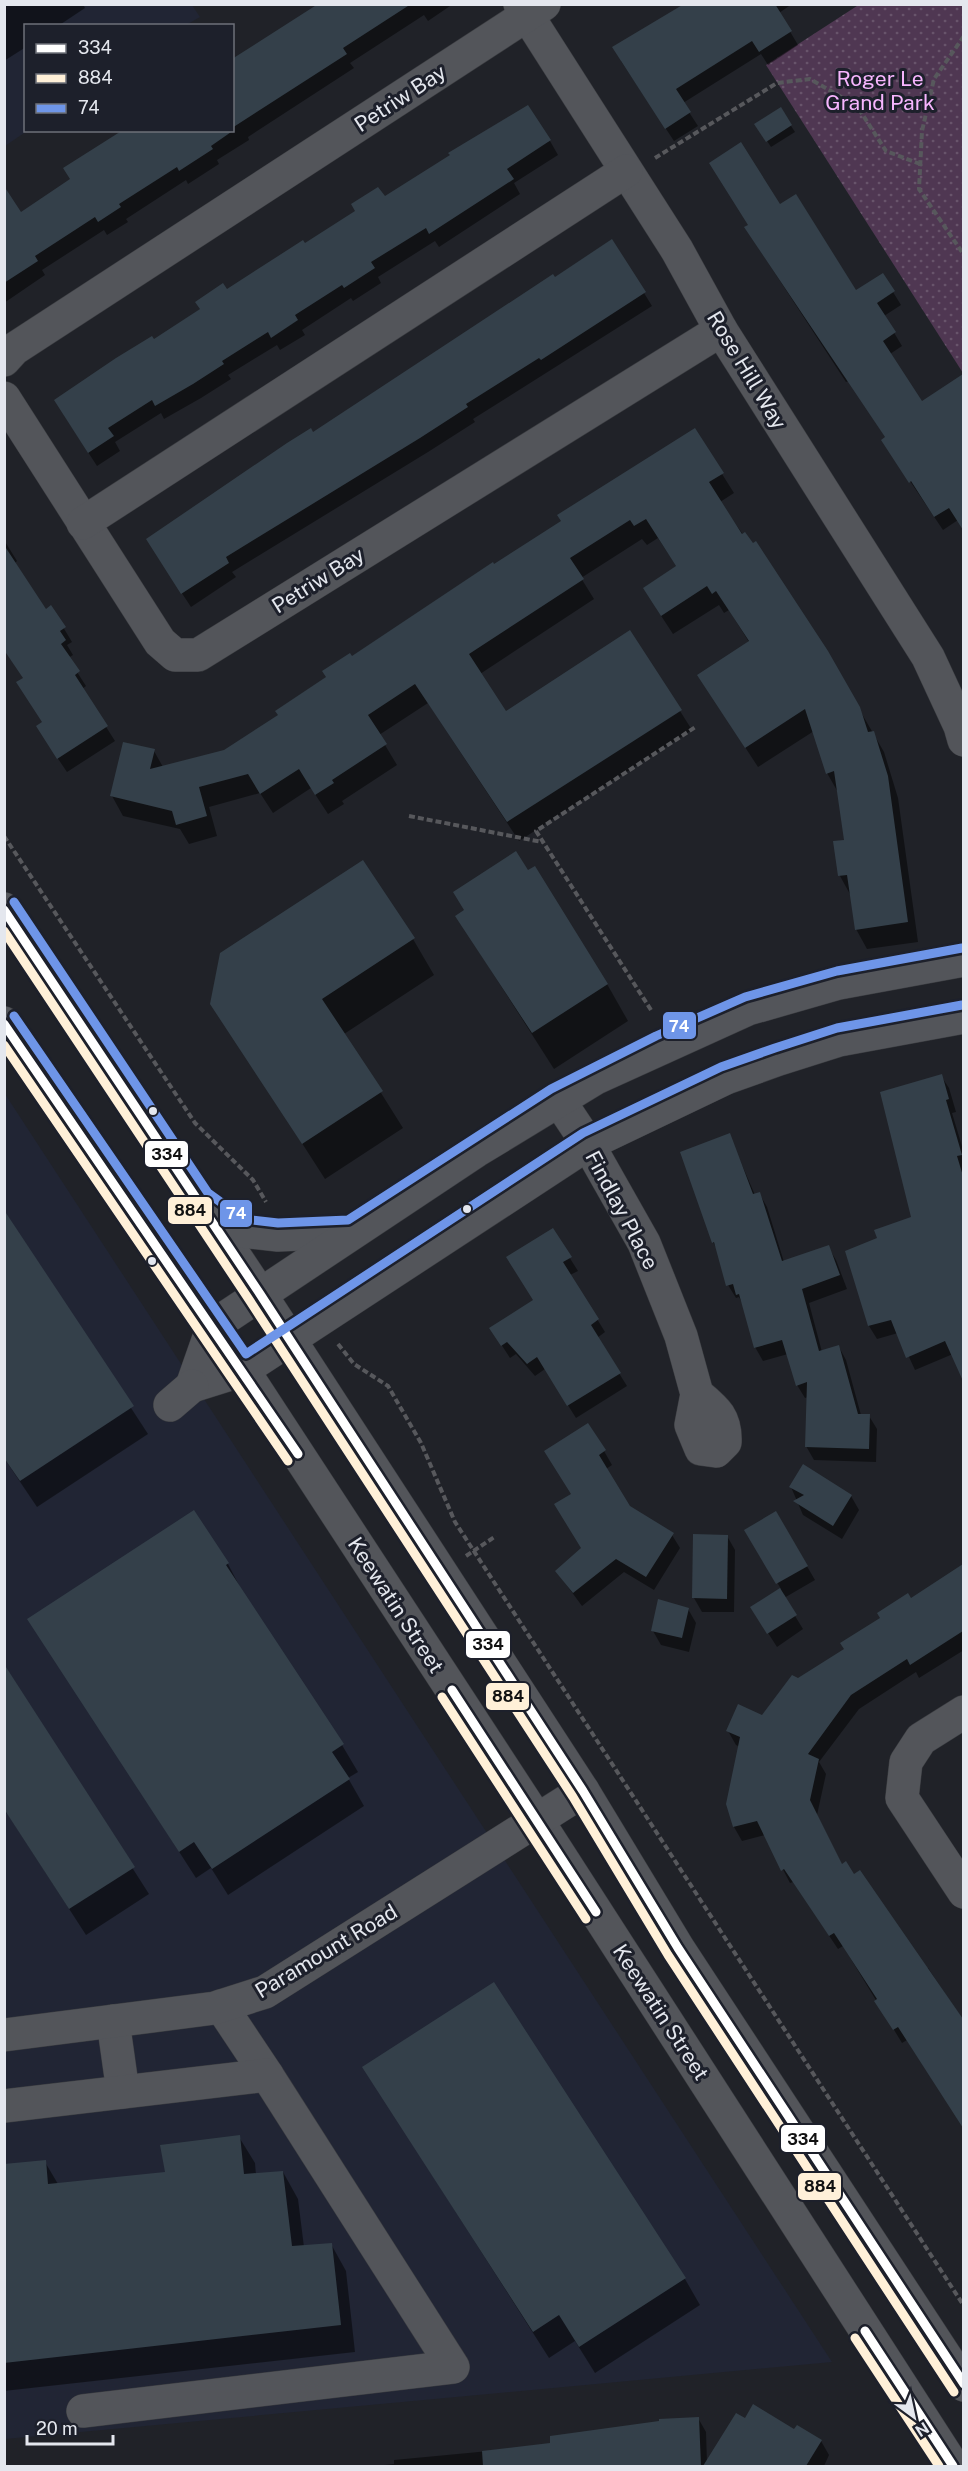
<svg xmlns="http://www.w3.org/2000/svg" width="968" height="2471" font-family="'Public Sans',sans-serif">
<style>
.built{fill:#212534}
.park{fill:url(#park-dots)}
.shadow{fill:#0007}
.building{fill:#34404a}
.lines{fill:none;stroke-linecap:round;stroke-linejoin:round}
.minor-casing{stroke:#3a3c40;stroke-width:34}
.path{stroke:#57585c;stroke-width:4;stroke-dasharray:6 3;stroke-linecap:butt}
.minor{stroke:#53555a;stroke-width:33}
.bus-1-casing{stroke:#1d202b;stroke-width:14}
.bus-2-casing{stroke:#1d202b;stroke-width:14}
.bus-3-casing{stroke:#1d202b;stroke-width:14}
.bus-1{stroke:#fff;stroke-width:9}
.bus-2{stroke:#fff0d8;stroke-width:9}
.bus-3{stroke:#6e95e8;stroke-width:9}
.bus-dot{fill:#e4e7ee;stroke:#1d202b;stroke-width:2}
.labels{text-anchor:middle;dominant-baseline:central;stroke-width:6;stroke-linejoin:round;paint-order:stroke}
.park-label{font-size:21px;fill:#f7b5fe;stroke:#1d202b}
.street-label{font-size:21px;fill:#e4e7ee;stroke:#1d202b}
.line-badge{stroke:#1d202b;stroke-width:2}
.badge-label{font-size:16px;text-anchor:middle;font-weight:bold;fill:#fff}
.pale-badge-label{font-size:16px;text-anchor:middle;font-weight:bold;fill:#111}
</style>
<defs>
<pattern id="park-dots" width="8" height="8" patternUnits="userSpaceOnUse" patternTransform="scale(1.5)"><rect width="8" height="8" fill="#4f3752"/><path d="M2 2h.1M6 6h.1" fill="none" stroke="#68546b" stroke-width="1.8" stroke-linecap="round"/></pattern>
</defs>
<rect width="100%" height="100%" fill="#202228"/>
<g class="built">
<path d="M5,4L192,5L200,17L186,25L26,26L27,131L5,146Z"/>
<path d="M5,1094L832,2362L5,2439Z"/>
</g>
<path class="park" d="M860,4L963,5V373L766,65Z"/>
<g class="shadow">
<path d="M4,4H83L85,8L58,26H26V47L4,61Z"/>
<path d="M320,4H453L428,21L424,15L350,63L354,68L248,137L249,140L217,160L219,164L188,184L186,180L126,219L128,222L107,235L104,230L42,270L45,275L4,303V208L20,214L232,130V61Z"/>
<path d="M685,4H792L779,13L798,45L768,65L761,54L683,103L698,126L674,141L621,61Z"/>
<path d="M780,109L795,132L771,147L756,124Z"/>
<path d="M550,141L558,155L514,183L520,194L439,247L435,241L378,277L381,283L353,301L351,298L302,330L305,335L280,350L277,345L228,375L231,379L201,398L164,419L161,413L115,442L120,451L97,466L64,415L153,341L227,291L384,199Z"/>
<path d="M780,206L856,292H893L901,305L884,316L902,346L890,354L922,403L959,379L964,385V430L953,436L964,452V521L960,523L958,520L943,530L891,453L886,438L849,381L846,382L754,241Z"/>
<path d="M554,279L644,293L652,306L473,419L475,422L428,452L232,572L236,577L191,607L156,554L313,434Z"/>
<path d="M722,474L734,493L720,502L826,652L884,752L898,798L918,942L867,949L856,929L851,896L840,876L835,843L845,841L839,794L827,773L814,731L758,767L711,695L749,642L729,610L724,613L719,605L673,634L656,608L677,567L658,538L647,545L642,539L581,578L594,599L480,674L505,713L680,711L692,730L519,841L428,703L379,735L397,765L342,801L344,804L328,814L311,788L273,813L260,793L209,807L217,836L189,844L180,829L123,816L112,796L154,751L163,767L224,751L279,715L351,658L494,566Z"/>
<path d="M4,540L17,561L15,563L46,611L51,607L72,642L67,645L73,655L68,658L86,686L82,689L115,741L67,772L46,741L43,723L4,632Z"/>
<path d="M457,917L607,984L628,1021L554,1069Z"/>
<path d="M413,939L434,975L344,1034L403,1128L325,1179L212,1003Z"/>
<path d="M941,1076L949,1088L956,1112L952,1113L964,1153V1377L953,1354L915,1370L898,1333L877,1339L869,1326L847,1252L879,1238L913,1218Z"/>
<path d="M729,1135L755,1195L759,1193L767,1207L784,1262L828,1247L836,1260L847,1289L809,1303L822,1352L839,1347L846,1360L861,1415L869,1416L877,1429L876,1462L814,1460L806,1446L808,1397L805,1398L797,1385L788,1354L763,1361L755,1347L743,1305L739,1297L736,1298L728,1285L719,1253L713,1242Z"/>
<path d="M4,1213L148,1434L37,1507L4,1458Z"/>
<path d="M552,1230L578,1271L570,1275L605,1332L597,1338L627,1386L576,1418L545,1369L535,1376L516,1354L510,1358L499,1341L534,1300Z"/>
<path d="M604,1451L612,1465L606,1469L629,1507L672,1535L680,1548L654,1590L624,1572L582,1606L557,1572L583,1549L573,1494L554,1465Z"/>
<path d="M791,1487L851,1496L859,1510L842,1539L803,1515Z"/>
<path d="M194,1512L228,1564L242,1591L342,1745L358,1772L348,1778L364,1806L228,1895L211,1868L196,1878L29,1619Z"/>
<path d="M776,1513L815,1580L784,1598L803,1629L777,1647L752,1608L781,1589L746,1530Z"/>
<path d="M727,1536L735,1550L734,1612H702L694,1598Z"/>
<path d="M964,1565V1650L919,1678L916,1672L859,1709L819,1762L826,1774L817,1815L842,1865L925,1970L928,1968L964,2022V2128L907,2040L902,2043L843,1946L838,1949L793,1882L790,1883L765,1835L742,1841L734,1827L727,1803L740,1747L736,1745L728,1731L763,1717L797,1680L845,1650L911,1600Z"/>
<path d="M688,1609L696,1623L689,1652L661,1645L653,1631Z"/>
<path d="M4,1667L149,1894L86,1935L7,1813L4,1815Z"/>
<path d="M364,2068L685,2279L700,2305L595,2373L575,2341L549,2358Z"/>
<path d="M239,2137L255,2163L256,2175L283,2172L298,2199L304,2247L331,2244L346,2271L355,2352L4,2391V2166L45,2162L58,2184L167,2174Z"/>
<path d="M698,2418L706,2432L707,2463L745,2420L795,2431L821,2441L829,2455L824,2466H375L394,2464V2460L552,2445Z"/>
</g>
<g class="building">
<path d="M318,4H411L343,48L347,54L232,128V59Z"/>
<path d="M684,4H775L792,31L759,52L752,41L676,89L691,112L665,129L612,47Z"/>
<path d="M528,105L551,140L507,169L514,179L429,234L426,228L371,262L375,268L344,288L342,285L295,315L298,320L271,338L268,332L222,361L224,364L193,384L155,406L152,400L108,428L114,436L88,453L54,400L116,358L152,336L154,339L200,309L195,302L223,283L227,289L303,240L305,243L355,211L351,204L378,187L385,196L450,155L448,153Z"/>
<path d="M781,107L792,125L766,142L754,124Z"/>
<path d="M123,130H234L211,146L213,149L179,171L177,167L119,204L121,207L98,222L95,217L35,256L38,261L4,283V186L21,212L70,179L63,168Z"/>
<path d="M741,142L780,204L796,194L856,290L883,273L895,291L877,303L896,332L883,341L922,401L963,374V530L949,508L934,517L911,481L909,483L881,440L885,437L744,227L748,225L709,163Z"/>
<path d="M612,239L646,292L541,360L539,358L466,404L468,407L420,438L226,557L229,563L181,594L146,539L287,443L311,428L313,432L553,274L555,277Z"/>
<path d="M695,428L724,473L709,482L742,534L745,532L753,543L756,541L828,651L860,707L868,732L874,731L888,776L908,922L855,930L847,875L838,876L833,841L844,840L834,771L826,774L805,709L745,748L697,675L749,641L716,591L712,594L707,586L661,616L643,588L676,566L646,519L634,526L630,520L570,558L584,579L469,654L506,711L630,630L682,710L507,822L415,684L368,715L387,744L332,780L334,783L315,795L299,769L260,794L248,774L199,787L207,816L176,825L172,811L110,796L123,742L155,749L150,769L224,750L278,715L275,711L326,677L322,671L350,653L352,656L493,562L494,564L561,521L557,515Z"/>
<path d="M4,545L46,609L51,605L66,627L60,631L66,640L61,644L80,671L75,675L108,726L57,759L36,726L42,722L16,682L23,678L4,650Z"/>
<path d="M516,851L528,870L535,866L608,984L532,1033L455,916L464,910L453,892Z"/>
<path d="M363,860L415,938L322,999L383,1091L302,1144L210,1004L220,953Z"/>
<path d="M942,1074L949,1099L946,1100L962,1155L957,1156L963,1176V1381L945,1341L906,1358L891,1320L868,1326L845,1251L877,1238L874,1230L911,1217L880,1092Z"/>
<path d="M730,1133L753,1194L760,1192L782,1261L829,1245L840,1275L802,1289L819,1351L839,1345L858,1414H870L869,1449L805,1447L807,1382L796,1386L782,1340L754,1348L739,1294L736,1295L733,1284L726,1286L714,1242L712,1243L680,1152Z"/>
<path d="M4,1210L134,1406L20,1481L4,1458Z"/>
<path d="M553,1228L572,1257L563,1262L599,1319L591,1325L621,1373L567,1406L537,1357L527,1364L507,1342L501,1346L489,1328L533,1300L506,1257Z"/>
<path d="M588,1423L606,1450L599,1455L630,1506L674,1533L646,1577L616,1559L573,1593L555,1571L581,1548L554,1504L571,1494L544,1451Z"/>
<path d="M803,1464L852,1495L833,1526L793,1501L804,1495L789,1487Z"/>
<path d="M194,1510L229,1563L226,1565L344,1744L332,1752L350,1779L212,1869L194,1842L179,1852L27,1619Z"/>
<path d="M776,1511L808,1566L776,1584L744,1530Z"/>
<path d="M693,1534L728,1535L727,1599L692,1598Z"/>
<path d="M963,1564V1631L910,1665L907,1659L851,1695L808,1754L819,1759L810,1800L842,1864L846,1861L854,1874L860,1870L963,2019V2128L898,2027L893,2030L874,2001L877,1999L834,1933L829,1936L784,1869L781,1871L757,1821L733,1827L726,1804L740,1737L726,1731L738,1704L762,1715L792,1675L798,1678L844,1649L840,1643L880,1618L877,1613L908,1593L911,1598Z"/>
<path d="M780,1588L797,1615L767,1634L750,1607Z"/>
<path d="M658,1599L689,1608L682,1638L651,1631Z"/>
<path d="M4,1664L135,1867L69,1909L4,1809Z"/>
<path d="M494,1982L686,2278L579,2347L559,2315L533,2332L362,2067Z"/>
<path d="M240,2135L244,2174L283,2171L292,2246L332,2243L341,2325L4,2363V2164L46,2160L48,2184L165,2172L160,2145Z"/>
<path d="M753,2404L794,2429L797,2425L822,2440L806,2466H703L736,2413L745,2418Z"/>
<path d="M699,2417L701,2466H483L482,2451L550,2443V2436L659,2421V2419Z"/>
</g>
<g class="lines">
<g class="minor-casing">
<g id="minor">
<path d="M520,4L677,250L721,330L928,657L960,726L964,740"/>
<path d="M4,360L14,349L544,4"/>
<path d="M4,398L160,642L175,655H198L721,330"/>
<path d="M83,523L626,171"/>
<path d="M4,909L260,1294L583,1791L678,1948L964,2385"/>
<path d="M4,1023L243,1370L537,1820L953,2466"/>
<path d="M558,1099L588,1144L644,1243L681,1336L697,1394L691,1425L701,1449L716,1451L725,1442C726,1417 715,1409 697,1394"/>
<path d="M208,1208L240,1231L278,1235L350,1232"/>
<path d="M213,1326L192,1386L243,1370L588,1144L726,1078L779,1059L839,1040L964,1017"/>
<path d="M213,1326L476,1151L596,1078L748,1009L839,983L964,960"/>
<path d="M170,1405L192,1386"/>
<path d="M964,1712L921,1739L906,1762L902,1798L964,1892"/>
<path d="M221,2006L267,2075"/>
<path d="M113,2021L123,2092"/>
<path d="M4,2035L215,2008L265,1992L583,1791"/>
<path d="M4,2106L267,2075L453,2367L83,2411"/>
</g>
</g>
<g class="path">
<path d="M964,36L934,79L922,131L919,189L964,255"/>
<path d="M655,158L777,83L810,79L857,106L886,151L920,164"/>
<path d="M409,816L542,842"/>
<path d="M4,836L195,1123L253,1180L266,1202"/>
<path d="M651,1010L536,831L697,726"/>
<path d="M338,1344L354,1364L388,1386L421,1443L455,1522L964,2306"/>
<path d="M466,1556L496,1536"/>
</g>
<use href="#minor" class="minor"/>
<g class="bus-1-casing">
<g id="bus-1">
<path d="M4,910L260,1294L583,1791L678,1948L964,2384"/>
<path d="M4,1024L298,1454"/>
<path d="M452,1690L596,1912"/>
<path d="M865,2331L953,2466"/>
</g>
</g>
<g class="bus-2-casing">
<g id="bus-2">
<path d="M4,931L250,1301L573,1797L668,1955L954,2392"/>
<path d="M4,1045L288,1461"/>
<path d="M442,1697L586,1919"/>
<path d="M855,2338L939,2466"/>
</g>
</g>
<g class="bus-3-casing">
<g id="bus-3">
<path d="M14,902L208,1193L244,1219L278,1223L348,1220L551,1089L656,1036L745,997L837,971L962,948"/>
<path d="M14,1016L246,1354L583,1133L721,1067L775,1048L837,1028L962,1005"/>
</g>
</g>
<use href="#bus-1" class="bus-1"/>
<use href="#bus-2" class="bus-2"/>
<use href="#bus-3" class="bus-3"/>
</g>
<g class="bus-dot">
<circle cx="153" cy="1111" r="5"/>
<circle cx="467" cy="1209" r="5"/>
<circle cx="152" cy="1261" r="5"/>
</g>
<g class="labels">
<g class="park-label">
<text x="880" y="78">Roger Le<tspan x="880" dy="24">Grand Park</tspan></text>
</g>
<g class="street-label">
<text transform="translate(400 98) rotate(-33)">Petriw Bay</text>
<text transform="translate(747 370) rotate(59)">Rose Hill Way</text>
<text transform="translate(318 580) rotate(-32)">Petriw Bay</text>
<text transform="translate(622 1210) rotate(62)">Findlay Place</text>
<text transform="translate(396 1605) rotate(57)">Keewatin Street</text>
<text transform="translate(326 1951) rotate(-31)">Paramount Road</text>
<text transform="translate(661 2012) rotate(57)">Keewatin Street</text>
</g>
</g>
<g class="line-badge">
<rect x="662" y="1011" width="35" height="29" rx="6" fill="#6e95e8"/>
<rect x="144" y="1140" width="45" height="28" rx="6" fill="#fff"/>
<rect x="167" y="1196" width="46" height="29" rx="6" fill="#fff0d8"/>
<rect x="219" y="1199" width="34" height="29" rx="6" fill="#6e95e8"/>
<rect x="465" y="1630" width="46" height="29" rx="6" fill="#fff"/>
<rect x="485" y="1682" width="45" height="29" rx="6" fill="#fff0d8"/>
<rect x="780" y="2124" width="46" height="29" rx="6" fill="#fff"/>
<rect x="797" y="2172" width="45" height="29" rx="6" fill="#fff0d8"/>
</g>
<g class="badge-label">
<text x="679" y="1032">74</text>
<text x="236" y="1219">74</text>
</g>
<g class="pale-badge-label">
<text x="167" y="1160">334</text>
<text x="190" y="1216">884</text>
<text x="488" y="1650">334</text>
<text x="508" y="1702">884</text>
<text x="803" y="2145">334</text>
<text x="820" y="2192">884</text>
</g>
<rect width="968" height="2471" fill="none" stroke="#e4e7ee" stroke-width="12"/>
<rect x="24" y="24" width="210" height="108" fill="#1d202b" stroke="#6d7079" stroke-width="1.5"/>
<rect x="36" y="44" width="30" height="9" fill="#ffffff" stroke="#6d7079" stroke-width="1.5"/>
<text x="78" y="54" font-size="18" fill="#e4e7ee">334</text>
<rect x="36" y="74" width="30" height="9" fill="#fff0d8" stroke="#6d7079" stroke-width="1.5"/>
<text x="78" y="84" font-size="18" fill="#e4e7ee">884</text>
<rect x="36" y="104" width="30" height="9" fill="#6e95e8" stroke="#6d7079" stroke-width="1.5"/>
<text x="78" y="114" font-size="18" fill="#e4e7ee">74</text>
<g transform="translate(914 2417) rotate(147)" stroke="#1d202b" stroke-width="4.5" paint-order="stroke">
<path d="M0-4.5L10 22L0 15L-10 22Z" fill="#e4e7ee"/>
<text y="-9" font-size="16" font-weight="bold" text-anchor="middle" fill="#e4e7ee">N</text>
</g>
<path d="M27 2435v9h86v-9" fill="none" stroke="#e4e7ee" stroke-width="3"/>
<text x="36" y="2435" font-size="18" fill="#e4e7ee" stroke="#1d202b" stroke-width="4.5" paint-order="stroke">20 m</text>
</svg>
